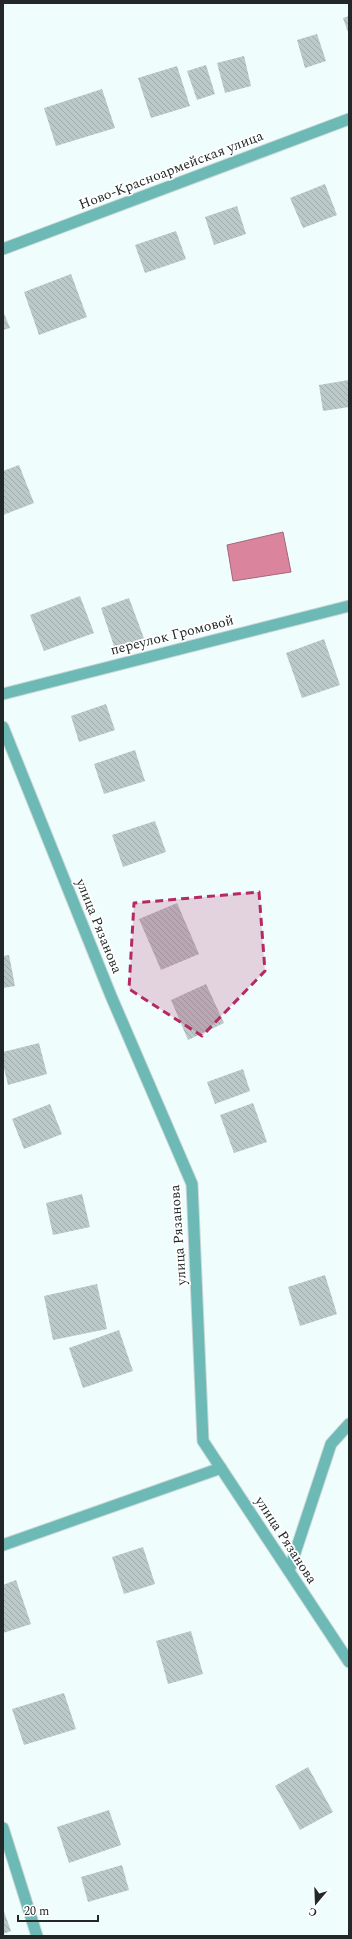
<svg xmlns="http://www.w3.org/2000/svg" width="352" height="1939" font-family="Spectral,serif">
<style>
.water{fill:#da849e;stroke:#a3687a}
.building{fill:url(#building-back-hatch)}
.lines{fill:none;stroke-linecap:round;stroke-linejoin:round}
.service-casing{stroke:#cad7d6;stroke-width:13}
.minor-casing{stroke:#cad7d6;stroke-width:13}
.service{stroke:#6cb9b6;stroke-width:11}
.minor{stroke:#6cb9b6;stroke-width:11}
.marked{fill:#b52a64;fill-opacity:0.2;stroke:#b52a64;stroke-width:3;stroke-dasharray:8 5;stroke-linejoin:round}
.labels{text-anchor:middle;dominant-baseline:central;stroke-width:3.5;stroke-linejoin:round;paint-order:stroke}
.street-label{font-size:14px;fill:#222827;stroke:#fff}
</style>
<defs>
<pattern id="building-back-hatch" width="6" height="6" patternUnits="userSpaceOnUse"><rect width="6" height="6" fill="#bbc9c8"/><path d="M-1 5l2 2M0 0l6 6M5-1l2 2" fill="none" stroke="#a0adac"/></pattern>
</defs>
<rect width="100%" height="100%" fill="#effefd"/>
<path class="water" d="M283,532L291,572L233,581L227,545Z"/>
<g class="building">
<path d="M349,16V35L343,18Z"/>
<path d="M317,34L326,61L305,68L297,40Z"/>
<path d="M244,56L251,86L225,93L217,63Z"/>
<path d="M206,65L215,94L197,100L187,71Z"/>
<path d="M177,66L190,106L151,118L138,78Z"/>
<path d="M102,89L115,128L56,146L44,108Z"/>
<path d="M325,184L337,215L303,228L290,198Z"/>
<path d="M237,206L246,234L214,245L205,217Z"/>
<path d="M176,231L186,259L145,273L135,245Z"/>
<path d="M71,274L87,317L39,335L24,292Z"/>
<path d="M3,311L10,328L3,330Z"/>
<path d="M349,380V407L323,411L319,385Z"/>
<path d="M19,465L34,503L3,515V471Z"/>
<path d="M80,596L94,633L44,651L30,615Z"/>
<path d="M129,598L145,641L116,652L101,608Z"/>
<path d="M324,639L340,685L302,698L286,653Z"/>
<path d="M106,704L115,730L79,742L71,716Z"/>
<path d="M135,750L145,781L104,794L94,764Z"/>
<path d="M155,821L166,852L123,867L112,835Z"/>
<path d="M177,903L199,954L161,970L139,919Z"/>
<path d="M9,955L15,986L3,988V956Z"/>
<path d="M206,984L224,1023L188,1040L171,1000Z"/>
<path d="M39,1043L47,1074L8,1085L3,1064V1052Z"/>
<path d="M243,1069L250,1091L215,1104L207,1082Z"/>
<path d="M253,1103L267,1142L234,1153L220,1115Z"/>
<path d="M50,1104L62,1134L24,1149L12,1119Z"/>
<path d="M82,1194L90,1227L53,1235L46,1203Z"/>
<path d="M325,1275L337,1314L300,1326L288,1287Z"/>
<path d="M97,1284L107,1329L53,1340L44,1296Z"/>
<path d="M119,1330L133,1371L83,1388L69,1348Z"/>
<path d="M143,1547L155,1584L124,1594L112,1557Z"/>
<path d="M16,1580L31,1624L3,1633V1585Z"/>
<path d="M191,1631L203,1674L168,1684L156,1641Z"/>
<path d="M64,1693L76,1729L24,1745L12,1709Z"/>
<path d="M308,1767L333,1812L300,1830L275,1786Z"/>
<path d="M109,1810L121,1845L69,1863L57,1827Z"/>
<path d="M122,1865L129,1890L88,1902L81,1877Z"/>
<path d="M3,1909L11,1931L3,1934Z"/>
</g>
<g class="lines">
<g class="service-casing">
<path id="service" d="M3,1545L221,1468"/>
</g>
<g class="minor-casing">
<g id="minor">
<path d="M3,249L349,119"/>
<path d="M3,694L349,606"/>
<path d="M3,727L111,996L192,1184L203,1441L349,1662"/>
<path d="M289,1571L331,1444L349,1424"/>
<path d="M3,1828L37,1936"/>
</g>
</g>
<use href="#service" class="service"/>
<use href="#minor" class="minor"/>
</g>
<path class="marked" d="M259,892L265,971L202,1036L129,989L134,903Z"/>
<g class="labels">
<g class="street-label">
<text transform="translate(171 170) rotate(-21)">Ново-Красноармейская улица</text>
<text transform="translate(172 635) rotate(-14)">переулок Громовой</text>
<text transform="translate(99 926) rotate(68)">улица Рязанова</text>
<text transform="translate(178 1235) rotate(-94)">улица Рязанова</text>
<text transform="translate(286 1540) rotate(57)">улица Рязанова</text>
</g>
</g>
<rect width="352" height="1939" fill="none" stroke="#222827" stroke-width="8"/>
<g transform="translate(316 1903) rotate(199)" stroke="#ffffff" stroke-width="3" paint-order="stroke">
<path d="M0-3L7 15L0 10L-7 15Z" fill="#222827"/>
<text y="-6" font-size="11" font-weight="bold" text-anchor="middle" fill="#222827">С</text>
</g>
<path d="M18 1915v6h80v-6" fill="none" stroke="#222827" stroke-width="2"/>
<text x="24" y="1915" font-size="12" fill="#222827" stroke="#ffffff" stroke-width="3" paint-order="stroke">20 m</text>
</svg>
